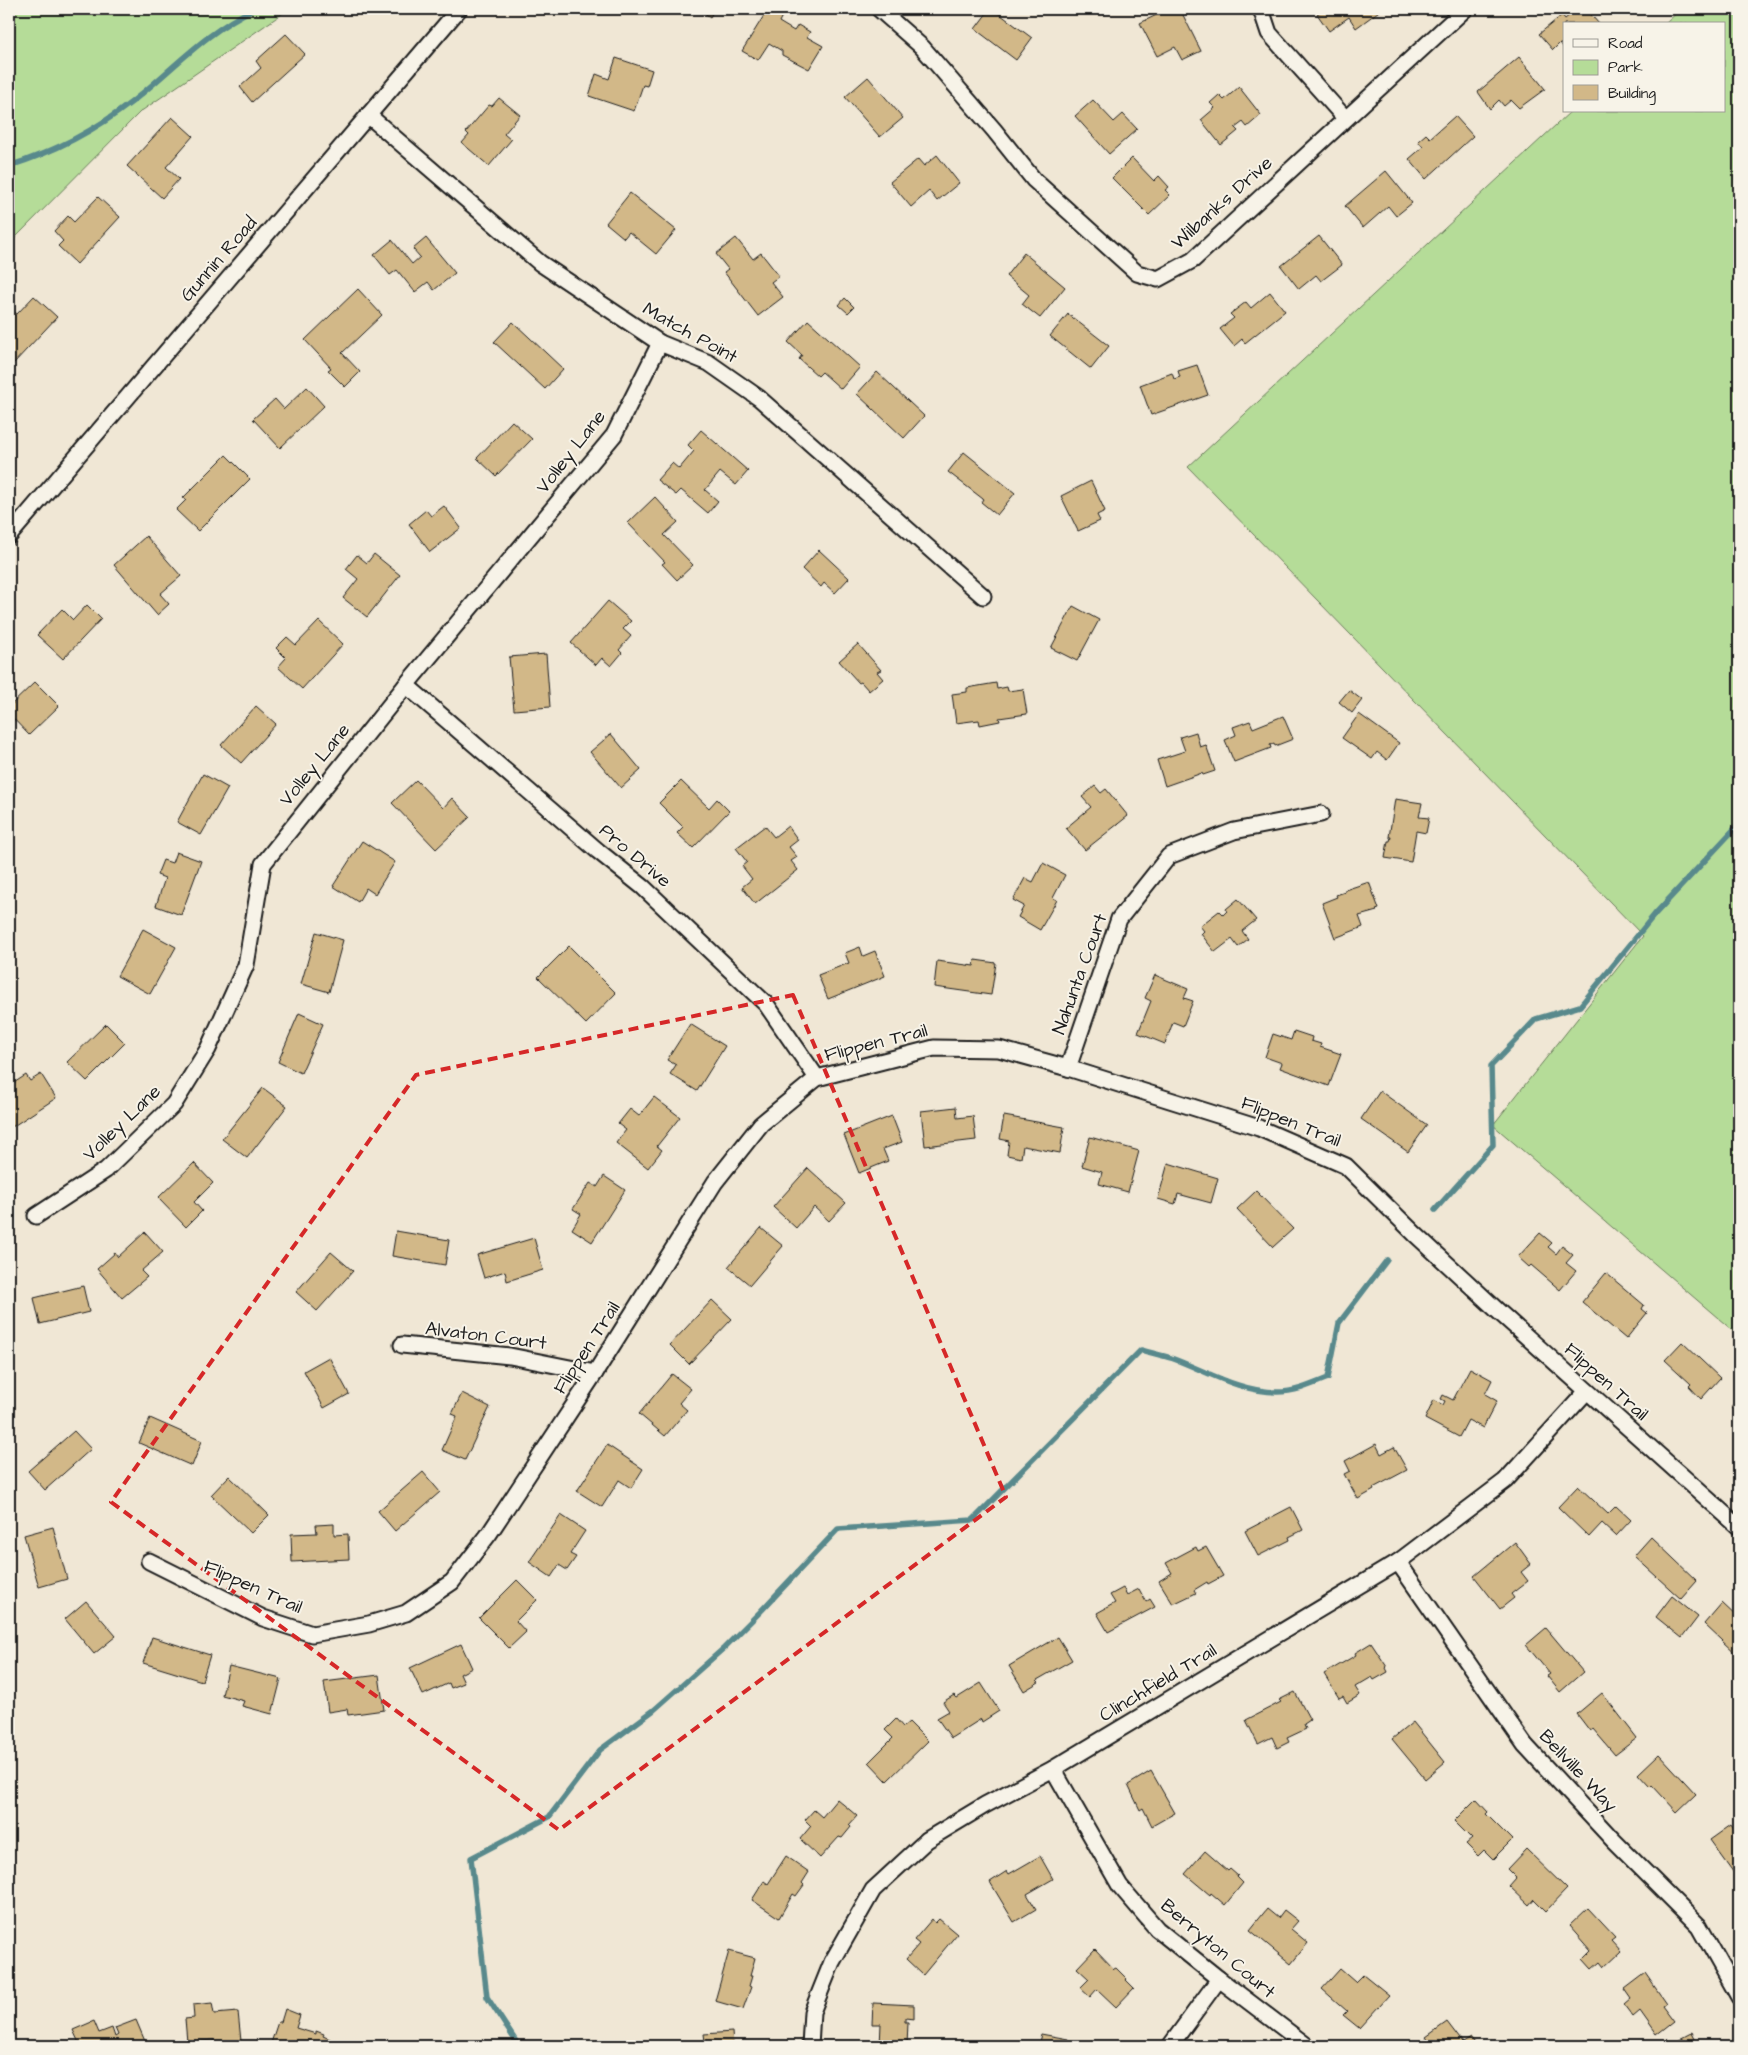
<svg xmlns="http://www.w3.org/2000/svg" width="1748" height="2055" font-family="'Architects Daughter',sans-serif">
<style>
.green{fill:#b5dc98;stroke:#687c5a}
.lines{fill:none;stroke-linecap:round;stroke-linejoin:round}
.stream{stroke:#58898c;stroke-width:5.5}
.building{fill:#d2b888;stroke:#1c1c1c}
.minor-casing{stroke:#1c1c1c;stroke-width:19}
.minor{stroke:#f7f3e8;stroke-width:15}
.marked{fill:none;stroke:#d62828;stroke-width:4;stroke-dasharray:10 6;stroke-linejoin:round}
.labels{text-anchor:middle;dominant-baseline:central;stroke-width:4;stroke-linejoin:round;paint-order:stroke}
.street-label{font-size:19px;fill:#1c1c1c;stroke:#f7f3e8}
</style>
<rect width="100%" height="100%" fill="#f0e7d5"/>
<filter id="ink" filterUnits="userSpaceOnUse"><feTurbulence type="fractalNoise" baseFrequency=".02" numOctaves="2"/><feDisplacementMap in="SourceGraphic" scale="10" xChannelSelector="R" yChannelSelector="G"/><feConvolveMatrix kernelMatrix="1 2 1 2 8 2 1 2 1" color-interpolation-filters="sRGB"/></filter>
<g filter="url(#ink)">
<g class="green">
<path d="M9,9H289L140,112L9,244Z"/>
<path d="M1681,9H1739V1336L1493,1125L1643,936L1188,467L1571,111H1724V24H1665Z"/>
</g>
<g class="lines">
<g class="stream">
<path d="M9,166C54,152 96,130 133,101C172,70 208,30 254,9"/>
<path d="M1435,1210L1493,1145L1491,1066L1536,1019L1580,1006L1655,914L1739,824"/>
<path d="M519,2046L487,1997L471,1858L549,1817L600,1750L654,1710L724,1648L760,1612L838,1529L973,1520L1141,1350C1151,1353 1161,1355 1171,1358C1205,1370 1239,1392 1277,1392C1295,1392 1311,1385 1328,1378L1339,1323L1387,1260"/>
</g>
</g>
<g class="building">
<path d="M699,9H715L710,17Z"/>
<path d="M768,9L782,16L779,22L794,31L798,25L810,32L807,37L823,46L809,69L782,55V51L769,43L758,60L742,51Z"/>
<path d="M990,9H993L1032,38L1016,60L975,29Z"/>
<path d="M1169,9H1180L1201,51L1182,60L1175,47L1157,56L1140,23Z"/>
<path d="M1324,9H1382L1356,28L1349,17L1329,31L1317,14Z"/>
<path d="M1577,9H1586L1599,24H1564V48L1560,43L1553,50L1539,34L1562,15L1565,19Z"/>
<path d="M286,34L305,54L252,102L240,87L261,68L256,61Z"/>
<path d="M1519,57L1545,89L1519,108L1511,100L1504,106L1499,100L1490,109L1478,92Z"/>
<path d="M616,58L652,70L647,86L643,85L634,111L589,96L596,74L609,79Z"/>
<path d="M868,77L903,118L880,137L845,97Z"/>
<path d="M1239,87L1261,115L1247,127L1243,122L1235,128L1238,131L1221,145L1201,120L1215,108L1210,103L1219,95L1224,100Z"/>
<path d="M499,98L520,115L504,134L511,140L489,166L462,143L469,135L466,132L489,105L492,106Z"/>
<path d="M1093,100L1114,122L1123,114L1137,129L1109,154L1075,116Z"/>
<path d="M1455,116L1473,136L1426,179L1409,159L1423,147L1418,141L1426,134L1430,138Z"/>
<path d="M172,117L193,136L166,167L179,179L162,198L127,166Z"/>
<path d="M937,155L959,183L937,201L929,191L911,207L890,182L918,159L924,166Z"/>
<path d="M1132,158L1154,181L1159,176L1169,187L1165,190L1170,195L1149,215L1112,178Z"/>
<path d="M1386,171L1412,203L1396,216L1388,206L1363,228L1345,206Z"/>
<path d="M630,193L676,230L656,254L629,232L624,238L606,223Z"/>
<path d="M98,197L120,217L77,264L58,246L63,241L54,231L68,216L74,222Z"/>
<path d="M1319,236L1342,265L1321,281L1316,275L1299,289L1281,266Z"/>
<path d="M426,238L455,273L434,290L428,282L415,292L397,270L390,275L374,255L392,240L412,264L420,257L413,249Z"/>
<path d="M736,238L753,259L761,253L779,276L771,282L783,297L758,316L724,272L728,269L716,254Z"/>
<path d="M1024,253L1065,287L1040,318L1022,304L1029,295L1006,276Z"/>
<path d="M358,289L382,315L342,353L360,372L345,387L328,370L331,368L305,340Z"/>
<path d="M1270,292L1285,311L1245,343L1242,339L1234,346L1220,329L1234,318L1230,314L1246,302L1251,308Z"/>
<path d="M34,296L57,317L13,364L9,360V311L11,309L17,314Z"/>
<path d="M845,298L854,307L848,313L839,305Z"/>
<path d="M1068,314L1109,346L1091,369L1050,336Z"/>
<path d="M808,320L860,367L841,389L822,372L818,376L799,359L802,355L788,342Z"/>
<path d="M513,322L563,369L545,389L494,342Z"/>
<path d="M1197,365L1208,395L1151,415L1140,385L1172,373L1174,379L1180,377L1178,371Z"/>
<path d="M877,372L924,416L904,438L857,394Z"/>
<path d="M307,387L324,406L280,448L253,419L275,399L284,409Z"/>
<path d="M512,421L532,439L496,476L477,458Z"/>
<path d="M701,430L748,471L736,485L720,472L705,490L718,501L708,513L681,490L676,495L657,480L672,463L679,469L694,451L688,445Z"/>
<path d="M964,452L1015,493L997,515L981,502L983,499L948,472Z"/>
<path d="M226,455L250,479L198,531L176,510L186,500L183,498Z"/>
<path d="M1091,481L1105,511L1097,515L1100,521L1078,531L1061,496Z"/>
<path d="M655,497L678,522L664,535L693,565L677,580L662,564L665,562L628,523Z"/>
<path d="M444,506L461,528L430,552L409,524L426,510L431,516Z"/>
<path d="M146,536L181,576L160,594L169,604L157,615L114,565Z"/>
<path d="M819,550L849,578L835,593L824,583L821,587L802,569Z"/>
<path d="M374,554L400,575L367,617L343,598L358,579L346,569L357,555L367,563Z"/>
<path d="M608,601L631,621L623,629L631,636L619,650L622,653L611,666L602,658L596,665L571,643Z"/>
<path d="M87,605L101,619L63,659L37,635L62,609L73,620Z"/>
<path d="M1073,606L1099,620L1077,661L1051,648Z"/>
<path d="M319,621L343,644L302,689L278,667L286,658L276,648L287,637L296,645Z"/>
<path d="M858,644L881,670L877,672L883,679L869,691L861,682L859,683L839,661Z"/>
<path d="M546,654L550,707L514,710L509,657Z"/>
<path d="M35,682L59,706L29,735L9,714V707Z"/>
<path d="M996,683L997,689L1007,687L1008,691L1023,689L1027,714L999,718L1000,721L980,725L979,720L956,723L952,694L967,692V688Z"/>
<path d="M1349,690L1362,700L1352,713L1339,702Z"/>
<path d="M256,706L276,724L241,763L221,745Z"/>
<path d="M1359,714L1399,743L1387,760L1377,752L1372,759L1342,738Z"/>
<path d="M1283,716L1293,739L1275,746L1274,743L1270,745L1271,748L1234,762L1225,740L1236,735L1233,727L1250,721L1253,728Z"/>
<path d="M1196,732L1200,747L1206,745L1215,771L1203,775L1202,773L1165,786L1157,760L1185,751L1180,737Z"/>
<path d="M611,734L641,770L621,788L590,752Z"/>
<path d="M203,774L228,788L201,835L177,822Z"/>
<path d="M416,780L443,808L452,798L470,817L436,849L392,803Z"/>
<path d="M681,781L709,808L717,799L729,811L693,848L677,833L683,827L659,803Z"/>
<path d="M1095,786L1101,793L1106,789L1128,816L1085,850L1066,828L1091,807L1082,797Z"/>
<path d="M1395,799L1422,803L1419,817L1429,818L1426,833L1416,831L1411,862L1385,858L1388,841H1390L1391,837H1389Z"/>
<path d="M765,826L774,837L788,826L798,840L789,847L797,857L791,861L798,870L755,904L742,887L752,879L742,866L747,862L736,848Z"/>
<path d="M362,841L395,862L375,894L366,888L358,902L333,886Z"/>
<path d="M176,852L201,861L181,915L156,906L165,878L157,875L163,860L172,863Z"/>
<path d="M1043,863L1065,875L1053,898L1057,900L1040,930L1018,917L1024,906L1013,900L1025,878L1033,882Z"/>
<path d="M1369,882L1379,909L1376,910L1377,911L1359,916L1363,927L1335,938L1322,903L1337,897L1336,895L1345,892V890Z"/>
<path d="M1238,899L1256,920L1242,931L1248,939L1238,947L1232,939L1215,952L1201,934L1204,931L1200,926L1219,911L1223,915L1227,911L1226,909Z"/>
<path d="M143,929L176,947L150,994L117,976Z"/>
<path d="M316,932L343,940L329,992L301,984Z"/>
<path d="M569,946L616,993L586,1024L538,977Z"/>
<path d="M860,947L863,956L875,951L885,976L828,999L818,975L849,963L845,953Z"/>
<path d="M975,960L996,963L991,995L934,987L937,961L974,966Z"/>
<path d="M1155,975L1188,989L1184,998L1193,1001L1183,1026L1173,1022L1165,1044L1138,1033L1151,1001L1145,998Z"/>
<path d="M299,1013L323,1024L301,1073L278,1062Z"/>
<path d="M106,1024L125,1043L87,1081L67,1062Z"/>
<path d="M690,1024L725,1046L697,1091L670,1074L676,1065L667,1060Z"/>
<path d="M1294,1031L1312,1037L1311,1041L1321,1044L1320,1047L1341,1054L1329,1086L1280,1068L1282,1063L1265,1057L1273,1034L1291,1040Z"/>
<path d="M41,1074L56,1098L9,1129V1086L26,1075L30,1081Z"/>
<path d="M263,1088L287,1106L247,1158L222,1139Z"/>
<path d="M1380,1091L1427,1125L1408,1152L1361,1119Z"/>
<path d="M654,1097L680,1117L657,1146L662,1150L648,1168L616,1143L626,1130L618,1124L630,1109L639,1116Z"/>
<path d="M956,1107L957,1118L973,1116L976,1140L925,1146L921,1111Z"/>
<path d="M892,1116L902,1142L883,1149L888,1161L859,1173L844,1135Z"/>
<path d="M1004,1116L1064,1127L1060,1153L1023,1146L1021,1158L1007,1155L1009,1141L1000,1139Z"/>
<path d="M1090,1137L1139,1151L1128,1192L1099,1184L1102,1172L1082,1166Z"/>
<path d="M194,1163L213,1183L194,1202L202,1211L186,1227L158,1198Z"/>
<path d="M1168,1163L1218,1178L1211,1203L1178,1194L1175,1204L1158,1199Z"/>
<path d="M808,1168L846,1203L829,1221L814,1207L796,1228L773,1207Z"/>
<path d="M604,1176L625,1190L592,1242L572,1229L581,1214L573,1209L590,1183L597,1187Z"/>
<path d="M1256,1191L1293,1229L1273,1247L1237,1209Z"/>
<path d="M761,1228L783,1246L750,1285L728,1267Z"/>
<path d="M396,1231L449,1240L445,1265L392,1256Z"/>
<path d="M145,1232L163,1252L141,1271L147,1277L122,1298L97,1269L115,1253L118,1257Z"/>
<path d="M1540,1233L1552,1243L1548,1247L1556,1254L1562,1246L1573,1255L1566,1263L1576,1271L1560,1290L1531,1265L1529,1267L1518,1257Z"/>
<path d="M534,1238L543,1270L507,1281L505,1271L484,1278L477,1255Z"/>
<path d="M331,1252L353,1271L317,1311L296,1292Z"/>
<path d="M1606,1273L1644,1305L1642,1309L1647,1313L1626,1339L1582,1302Z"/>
<path d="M83,1286L89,1312L40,1324L34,1298Z"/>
<path d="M712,1300L732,1319L689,1364L670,1345Z"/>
<path d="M1682,1342L1720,1378L1701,1399L1689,1386L1691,1384L1665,1360Z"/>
<path d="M329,1357L349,1394L324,1408L304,1371Z"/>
<path d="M1470,1368L1492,1380L1485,1394L1497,1401L1483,1428L1468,1420L1459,1437L1425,1419L1434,1400L1443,1405L1445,1401L1441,1399L1443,1395L1453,1400Z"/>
<path d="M672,1374L691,1389L679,1403L687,1410L665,1436L639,1414Z"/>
<path d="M462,1393L490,1407L465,1460L442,1450L457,1416L452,1414Z"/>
<path d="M1739,1397V1414L1731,1407Z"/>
<path d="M150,1418L202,1441L192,1466L139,1443Z"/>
<path d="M74,1431L91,1449L45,1490L28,1471Z"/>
<path d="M1376,1444L1381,1454L1394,1447L1407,1470L1373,1488L1374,1490L1358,1499L1344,1474L1350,1471L1345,1461Z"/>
<path d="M607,1445L643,1469L631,1488L619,1480L602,1507L577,1491Z"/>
<path d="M423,1472L440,1492L395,1531L378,1511Z"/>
<path d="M229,1476L269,1515L251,1533L211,1495Z"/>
<path d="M1578,1486L1608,1514L1616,1506L1631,1520L1616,1536L1602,1523L1589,1537L1558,1507Z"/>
<path d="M1291,1507L1303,1530L1289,1537L1290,1540L1258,1556L1245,1531Z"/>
<path d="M561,1515L585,1531L570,1554L576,1557L567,1570L559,1565L551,1577L529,1562Z"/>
<path d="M334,1524V1535L348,1534L349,1559L292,1562L291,1534L317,1533L316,1525Z"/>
<path d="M53,1527L67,1579L39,1587L24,1535Z"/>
<path d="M1651,1537L1697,1581L1681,1599L1634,1556Z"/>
<path d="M1515,1542L1531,1564L1521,1572L1528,1581L1511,1594L1514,1598L1500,1609L1474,1576Z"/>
<path d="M1196,1547L1198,1551L1206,1547L1223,1576L1208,1584L1207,1582L1194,1590L1196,1593L1173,1604L1159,1581L1172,1573L1166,1563Z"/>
<path d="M517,1580L537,1600L516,1621L526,1632L509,1648L479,1618Z"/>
<path d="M1123,1588L1127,1595L1139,1589L1146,1602L1150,1599L1155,1607L1108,1632L1097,1613L1115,1603L1110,1595Z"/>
<path d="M1672,1596L1698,1617L1682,1638L1656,1617Z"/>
<path d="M86,1601L116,1636L94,1654L65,1619Z"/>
<path d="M1722,1603L1739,1619V1657L1704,1624Z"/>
<path d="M1546,1628L1583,1672L1560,1692L1547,1676L1550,1674L1526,1645Z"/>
<path d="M152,1637L210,1655L202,1681L143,1663Z"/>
<path d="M1058,1637L1072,1660L1037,1680L1039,1682L1024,1691L1009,1666Z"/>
<path d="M1371,1643L1387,1667L1386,1668L1388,1672L1374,1680L1372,1677L1355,1687L1360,1695L1347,1703L1343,1696L1339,1698L1324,1674L1356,1655L1355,1653Z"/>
<path d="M461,1644L472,1668L460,1674L464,1683L451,1688L449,1683L423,1695L410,1668Z"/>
<path d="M229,1666L281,1679L272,1714L242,1706L244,1701L222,1695Z"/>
<path d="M379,1675L384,1710L348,1715L347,1709L328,1712L324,1682Z"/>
<path d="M981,1683L999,1711L982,1722L981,1719L951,1738L937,1718L949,1711L943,1702L954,1695L957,1698Z"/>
<path d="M1295,1692L1310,1720L1304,1724L1306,1729L1287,1738L1289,1742L1277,1748L1272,1737L1258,1744L1246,1720L1281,1702L1279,1700Z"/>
<path d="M1602,1693L1637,1738L1615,1755L1593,1729L1590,1731L1577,1714Z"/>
<path d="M896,1719L903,1727L909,1722L928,1741L887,1781L869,1762L893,1738L885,1730Z"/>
<path d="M1413,1722L1445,1762L1425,1779L1392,1739Z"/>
<path d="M1659,1754L1696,1794L1677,1812L1652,1785L1650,1787L1638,1774Z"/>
<path d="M1151,1771L1175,1813L1152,1826L1143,1808L1140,1810L1128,1785Z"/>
<path d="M837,1799L857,1816L849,1825L851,1827L842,1838L839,1837L820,1858L800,1839L811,1826L805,1820L814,1810L822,1817Z"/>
<path d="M1476,1799L1488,1812L1486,1814L1512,1840L1493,1859L1484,1850L1478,1856L1466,1844L1472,1839L1454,1821Z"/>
<path d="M1731,1825L1739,1837V1880L1710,1840Z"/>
<path d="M1526,1849L1567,1889L1546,1911L1534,1899L1529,1905L1509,1886L1516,1878L1507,1869Z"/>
<path d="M1205,1851L1228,1871L1230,1869L1238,1876L1237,1877L1243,1883L1225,1905L1211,1893L1210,1895L1185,1874Z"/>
<path d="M786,1856L809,1872L802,1883L804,1885L796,1896L793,1894L779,1918L752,1900L764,1881L768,1884Z"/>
<path d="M1040,1856L1053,1879L1027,1894L1036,1909L1014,1922L990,1882L1007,1871L1009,1874Z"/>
<path d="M1588,1908L1615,1937L1611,1940L1621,1951L1604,1967L1600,1962L1592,1969L1583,1959L1591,1951L1569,1926Z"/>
<path d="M1267,1909L1278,1918L1284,1910L1298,1921L1291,1929L1308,1943L1291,1964L1250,1930Z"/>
<path d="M932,1919L935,1923L939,1919L957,1934L923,1975L906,1959L919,1944L914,1940Z"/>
<path d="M1095,1949L1114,1969L1116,1968L1127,1979L1126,1980L1134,1988L1116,2007L1097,1989L1090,1997L1080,1988L1089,1979L1077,1968Z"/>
<path d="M729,1951L755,1958L750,1976H752L749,1986L751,1987L743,2009L715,2001Z"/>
<path d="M1340,1969L1355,1982L1363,1974L1389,1995L1359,2028L1343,2015L1347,2011L1322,1989Z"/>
<path d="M1645,1973L1666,2003L1663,2005L1675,2021L1657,2035L1640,2011L1633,2017L1624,2005L1631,1999L1624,1989Z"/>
<path d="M212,2003L214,2014L238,2012L241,2041L215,2043L214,2040L187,2042L185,2019L194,2018L193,2005Z"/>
<path d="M873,2003L914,2005V2019L905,2018V2022H908L907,2046H880L881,2024H872Z"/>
<path d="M285,2009L300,2015L296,2028L316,2034V2031L324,2034L323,2036L332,2040L330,2046H270L278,2022H281Z"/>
<path d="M136,2020L147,2046H77L79,2043L73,2030L94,2021L99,2033L112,2028L115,2037L118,2035L115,2028Z"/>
<path d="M1447,2022L1463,2043L1471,2038L1477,2046H1433L1426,2037Z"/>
<path d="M732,2032L733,2046H697L696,2042L705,2041L704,2034Z"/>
<path d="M1041,2034L1068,2039L1067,2046H1038Z"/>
<path d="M1691,2034L1697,2046H1668Z"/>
</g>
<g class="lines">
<g class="minor-casing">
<g id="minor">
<path d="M879,9L922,47L994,130L1034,180L1137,273L1158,279L1193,260L1465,9"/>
<path d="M1261,9L1269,33L1345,118"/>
<path d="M368,115L540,263L660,343L709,363L759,398L983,596"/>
<path d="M9,536L459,9"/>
<path d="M406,685L598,851L643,887L766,1004L817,1078"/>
<path d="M1068,1068L1119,919L1169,856L1234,831L1321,814"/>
<path d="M36,1216L106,1170L174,1104L208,1049L246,965L263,864L406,685L614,435L660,343"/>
<path d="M402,1345L510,1356L595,1373"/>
<path d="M149,1561L263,1618L312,1634L369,1624L406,1613L452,1582L489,1534L595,1373L715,1182L761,1124L817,1078L934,1048L999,1049L1068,1068L1259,1128L1346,1166L1415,1234L1498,1311L1739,1527"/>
<path d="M1398,1562L1525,1745L1614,1841L1699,1926L1739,1997"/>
<path d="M1053,1769L1120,1886L1157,1929L1219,1979L1307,2046"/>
<path d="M810,2046L812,2012L832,1962L873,1890L927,1840L985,1805L1053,1769L1398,1562L1505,1481L1587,1391"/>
<path d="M1170,2046L1219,1979"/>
</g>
</g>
<use href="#minor" class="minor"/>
</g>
</g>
<path class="marked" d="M793,995L1006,1497L559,1830L111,1502L416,1075Z"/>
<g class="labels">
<g class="street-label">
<text transform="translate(1222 203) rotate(-42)">Wilbanks Drive</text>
<text transform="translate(219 259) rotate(-49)">Gunnin Road</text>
<text transform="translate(690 333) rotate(29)">Match Point</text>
<text transform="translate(571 452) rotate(-52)">Volley Lane</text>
<text transform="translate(315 765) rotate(-51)">Volley Lane</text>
<text transform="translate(635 856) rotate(40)">Pro Drive</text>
<text transform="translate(1080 974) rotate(-70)">Nahunta Court</text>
<text transform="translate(876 1043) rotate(-14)">Flippen Trail</text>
<text transform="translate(1291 1122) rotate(22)">Flippen Trail</text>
<text transform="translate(122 1123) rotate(-44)">Volley Lane</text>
<text transform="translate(486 1336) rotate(7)">Alvaton Court</text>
<text transform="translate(587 1348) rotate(-57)">Flippen Trail</text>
<text transform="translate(1606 1382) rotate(42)">Flippen Trail</text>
<text transform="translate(253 1587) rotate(24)">Flippen Trail</text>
<text transform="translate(1158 1683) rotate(-31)">Clinchfield Trail</text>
<text transform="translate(1578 1771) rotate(47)">Bellville Way</text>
<text transform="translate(1218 1949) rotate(40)">Berryton Court</text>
</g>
</g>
<rect width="1748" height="2055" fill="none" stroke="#f7f3e8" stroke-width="30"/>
<rect x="15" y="15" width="1718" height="2025" fill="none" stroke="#1c1c1c" stroke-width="2" filter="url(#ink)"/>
<rect x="1563" y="22" width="162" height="90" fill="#f7f3e8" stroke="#9f9d96"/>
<rect x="1573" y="39" width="25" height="8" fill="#f7f3e8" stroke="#9f9d96"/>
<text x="1608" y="48" font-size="15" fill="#1c1c1c">Road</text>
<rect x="1573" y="60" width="25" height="15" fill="#b5dc98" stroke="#9f9d96"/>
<text x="1608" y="72" font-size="15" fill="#1c1c1c">Park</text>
<rect x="1573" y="85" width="25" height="15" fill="#d2b888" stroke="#9f9d96"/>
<text x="1608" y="98" font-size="15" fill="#1c1c1c">Building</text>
</svg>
